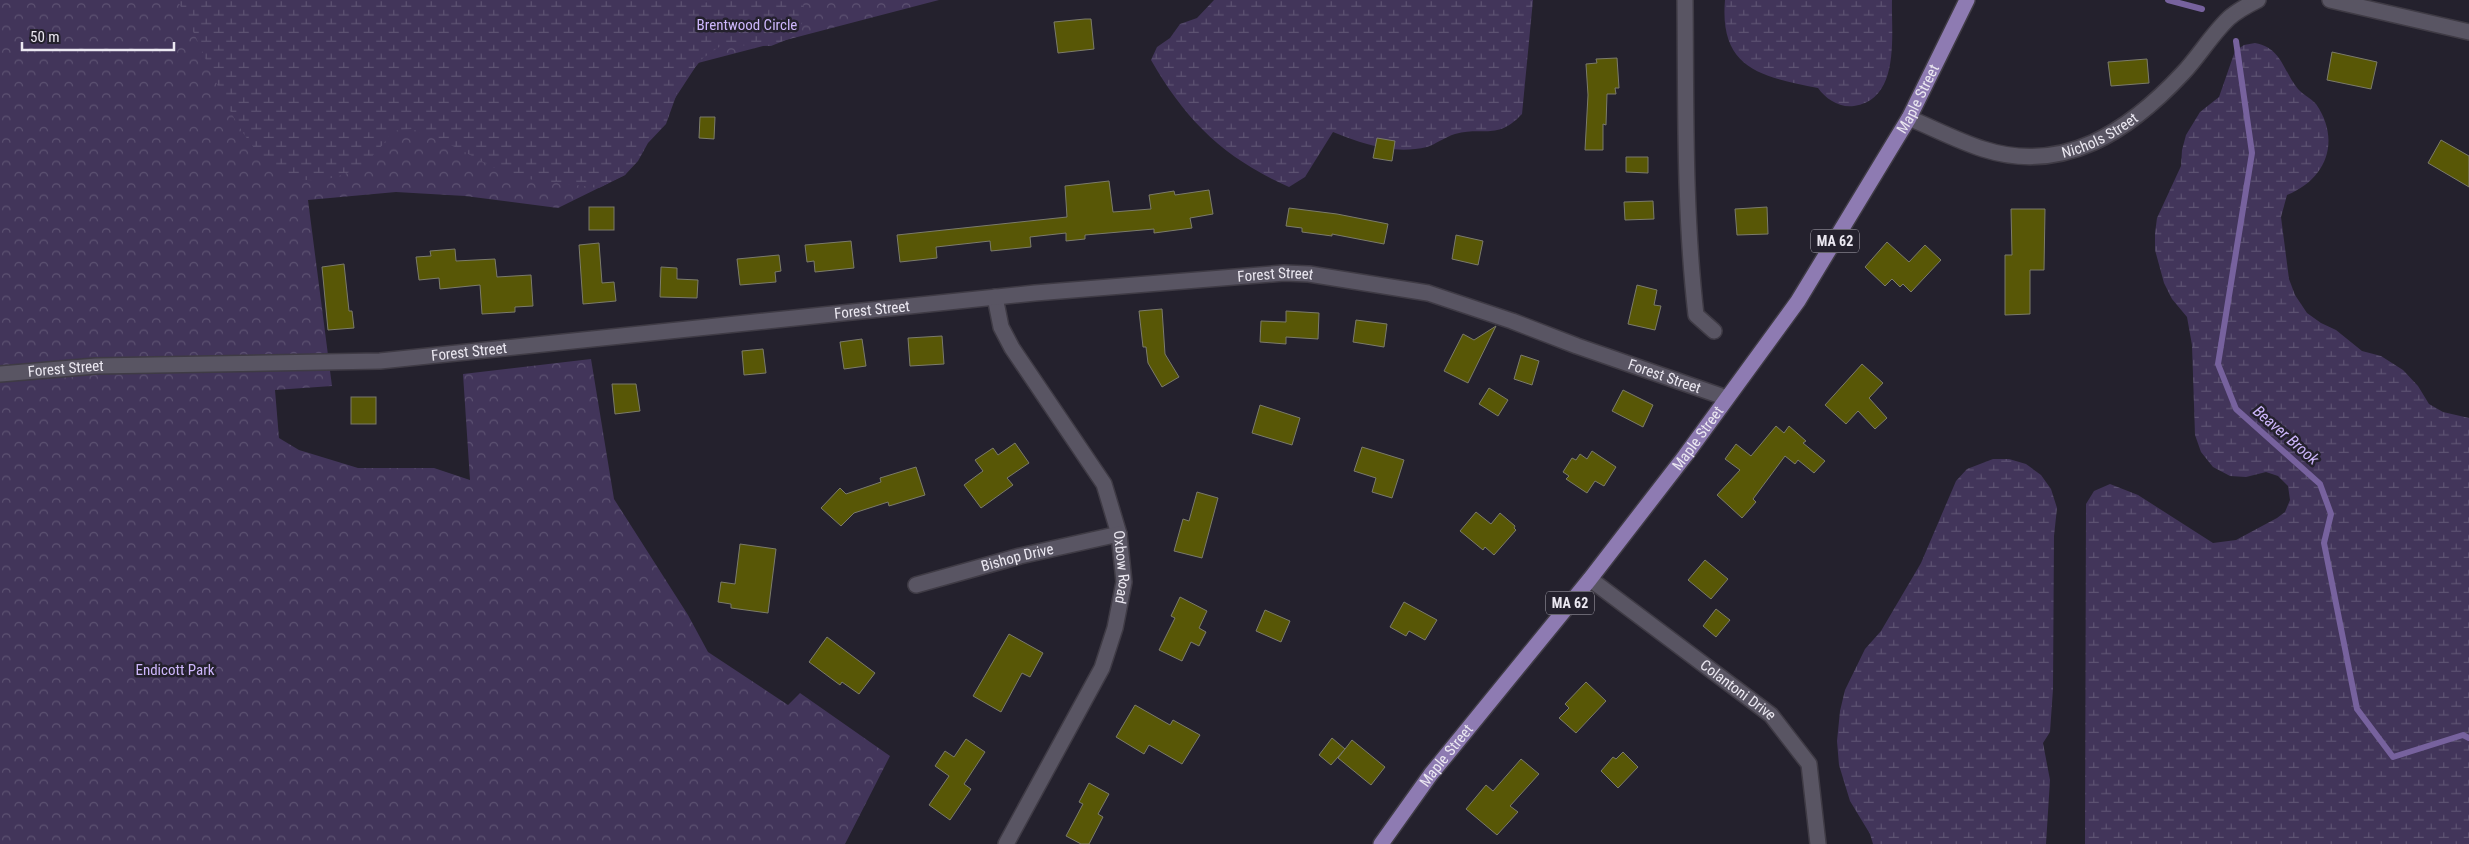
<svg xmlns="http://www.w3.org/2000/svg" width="2469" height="844" font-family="'Roboto Condensed',sans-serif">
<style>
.forest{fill:url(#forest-crowns)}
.wetland{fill:url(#wetland-marsh)}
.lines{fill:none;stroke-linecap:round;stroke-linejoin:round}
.stream{stroke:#77629e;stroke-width:6}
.building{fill:#585706;stroke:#7b7b6b}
.minor-casing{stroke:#3f3b45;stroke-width:18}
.major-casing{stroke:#3f3b45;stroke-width:18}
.minor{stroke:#595563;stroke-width:15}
.major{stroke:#8e7bb2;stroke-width:15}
.labels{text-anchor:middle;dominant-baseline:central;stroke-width:5;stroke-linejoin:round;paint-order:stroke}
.shield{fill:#24212d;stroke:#afacb6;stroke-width:1}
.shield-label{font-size:14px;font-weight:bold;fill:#ebe8f1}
.park-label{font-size:15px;fill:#ceb7fc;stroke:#24212d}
.street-label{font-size:15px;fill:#ebe8f1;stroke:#24212d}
.water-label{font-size:16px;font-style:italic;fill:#cdb6fb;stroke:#24212d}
</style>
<defs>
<pattern id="forest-crowns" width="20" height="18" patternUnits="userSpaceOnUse" patternTransform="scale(1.25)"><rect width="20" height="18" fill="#42355a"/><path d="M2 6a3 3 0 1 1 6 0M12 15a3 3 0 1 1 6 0" fill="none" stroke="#5d5272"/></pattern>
<pattern id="wetland-marsh" width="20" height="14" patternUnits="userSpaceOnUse" patternTransform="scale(1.25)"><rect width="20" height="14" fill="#42355a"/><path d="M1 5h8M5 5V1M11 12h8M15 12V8" fill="none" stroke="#5d5272"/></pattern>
</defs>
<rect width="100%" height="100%" fill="#24212d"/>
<path class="forest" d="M0,0H939L698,63L625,175L558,208L465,196L396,192L308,200L332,386L275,390L279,438L299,450L358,468H434L470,480L463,374L591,359L614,499L688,615L708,652L788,705L800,693L890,756L845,844H0Z"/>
<g class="wetland">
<path d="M177,0H683C692,5 705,4 715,0H803L804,18L801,26L791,38L771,46L722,45L703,58L680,85L666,124L648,143L638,161L625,175L599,188L512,177L455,147L412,129L392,131C377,155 360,172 331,178C316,182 292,181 279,172C229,136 208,53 177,0Z"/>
<path d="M1214,0H1533L1522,114C1497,141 1483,126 1455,134C1445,137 1436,144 1427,147C1393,155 1364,144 1333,132L1305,177L1289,187C1224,158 1186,121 1151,60L1157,47L1170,38L1180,24L1197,18Z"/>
<path d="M1725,0H1892C1891,34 1901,99 1854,106C1839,108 1826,99 1818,88C1762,77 1719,69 1725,0Z"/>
<path d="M2255,43C2282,48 2283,71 2298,89C2303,95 2311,98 2316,104C2341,140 2327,179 2287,195L2281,217L2289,279L2295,295L2307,313L2321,323L2336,330L2362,351L2381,356L2403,370L2418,386L2429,404L2443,412L2469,418V844H2085L2086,504L2094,491L2110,484L2138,495L2213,543L2236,540L2277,518L2285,512L2290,500L2288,486L2278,476L2266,472L2246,477L2230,476L2213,467L2201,452L2195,435L2192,345L2187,317L2172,299L2164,283L2155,250V233L2157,218L2181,166L2182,150L2186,135L2200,112L2219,97L2235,51L2244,45Z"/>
<path d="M1993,459H2009L2026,464L2041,475L2051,489L2057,508L2054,536L2053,689L2050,732L2043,743L2050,780L2046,844H1873L1870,834L1850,801L1839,765L1837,741L1840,711L1845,690L1865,649L1881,631L1921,563L1956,481L1967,469Z"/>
</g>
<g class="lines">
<g class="stream">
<path d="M2168,0L2202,9"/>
<path d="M2236,41L2252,153L2218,364L2236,409L2320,484L2331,514L2324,543L2357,709L2393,757L2463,735L2469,738"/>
</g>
</g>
<g class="building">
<path d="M1085,19H1091L1094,49L1058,53L1054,22Z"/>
<path d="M2332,52L2377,62L2371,89L2327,80Z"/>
<path d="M1617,58L1619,88H1615L1616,94H1607L1606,125L1603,124V150H1585L1588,95L1586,64L1597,63L1596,59Z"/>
<path d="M2147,59L2149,83L2111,86L2108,62Z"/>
<path d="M700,117H715L714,139L699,138Z"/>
<path d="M1377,138L1395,141L1392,161L1373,158Z"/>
<path d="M2441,140L2469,156V187L2428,163Z"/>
<path d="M1626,157H1648V173L1626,172Z"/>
<path d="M1109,181L1113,212L1151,209L1149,195L1174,191L1175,195L1209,190L1213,214L1190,218L1192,228L1154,233V229L1085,235V239L1066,241V233L1030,237L1031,247L991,251L990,241L936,247L937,258L900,262L897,235L1067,217L1065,186Z"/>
<path d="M1653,201L1654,219L1625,220L1624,202Z"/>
<rect x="589" y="207" width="25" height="23"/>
<path d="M1767,207L1768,234L1737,235L1735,209Z"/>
<path d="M1289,208L1337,214L1388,224L1384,244L1332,234V236L1302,232V228L1286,226Z"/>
<path d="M2011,209H2045L2044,270H2030V314L2005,315V255H2012Z"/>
<path d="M1456,235L1483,241L1478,265L1452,259Z"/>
<path d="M851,241L854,268L815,272L814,261L807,262L805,245Z"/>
<path d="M1887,242L1909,262L1925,245L1941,260L1911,292L1903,284L1900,287L1892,279L1885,286L1865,267Z"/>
<path d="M599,243L602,283L614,282L616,301L583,304L579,245Z"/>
<path d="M455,249L456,261L495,259L497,277L531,275L533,306L515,307V312L482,314L480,285L440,289L439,278L419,280L416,257L431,256L430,251Z"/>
<path d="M779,255L781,271L775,272L776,282L740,285L737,259Z"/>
<path d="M344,264L349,311H352L354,328L328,330L322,267Z"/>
<path d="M661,267L677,268V279L698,280L697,298L660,297Z"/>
<path d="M1637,285L1657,290L1654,305L1661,306L1655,330L1628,324Z"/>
<path d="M1162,309L1165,354L1179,377L1162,387L1148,363L1146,347H1143L1139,311Z"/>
<path d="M1286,311L1319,313L1318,339L1286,337V344L1260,342L1261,321L1286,322Z"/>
<path d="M1356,320L1387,324L1384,347L1353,342Z"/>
<path d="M1496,326L1468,383L1444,371L1463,334L1474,340Z"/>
<path d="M942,336L944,364L910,366L908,338Z"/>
<path d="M862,339L866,366L844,369L840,342Z"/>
<path d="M763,349L766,373L744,375L742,351Z"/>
<path d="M1521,355L1539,361L1532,385L1514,379Z"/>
<path d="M1862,364L1883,383L1869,398L1887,418L1875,429L1858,411L1846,424L1825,405Z"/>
<path d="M612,384H636L640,411L615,414Z"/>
<path d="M1489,388L1508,400L1498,416L1479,404Z"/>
<path d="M1623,390L1653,405L1643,427L1612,411Z"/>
<rect x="351" y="397" width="25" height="27"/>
<path d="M1260,405L1300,418L1292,445L1252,433Z"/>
<path d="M1776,426L1784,433L1789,426L1806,441L1803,443L1825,461L1814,473L1798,460L1795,464L1785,456L1753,499L1756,502L1742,518L1717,495L1740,470L1725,459L1736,444L1751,456Z"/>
<path d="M1015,443L1029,463L1007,478L1013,485L981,508L964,485L983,471L975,460L993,448L998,455Z"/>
<path d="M1362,447L1404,460L1392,498L1372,492L1376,478L1354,471Z"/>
<path d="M1592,451L1616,467L1604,486L1595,481L1587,493L1566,479L1569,476L1563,472L1572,458L1576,460L1580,454L1587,459Z"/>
<path d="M916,467L925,495L889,506L888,502L854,513L841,526L821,508L840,488L846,494L881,482L880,478Z"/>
<path d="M1197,492L1218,498L1202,558L1174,551L1183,519L1189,521Z"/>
<path d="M1476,512L1491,524L1500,513L1515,526L1514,528L1516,530L1494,555L1485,547L1483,550L1460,531Z"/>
<path d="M740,544L776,549L768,613L731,608V604L718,602L721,582L735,584Z"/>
<path d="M1705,560L1728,579L1711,599L1688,580Z"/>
<path d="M1180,597L1207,611L1199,628L1206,632L1199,646L1191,642L1182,661L1159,650L1175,618L1171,616Z"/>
<path d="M1404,602L1437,620L1425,640L1409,631L1406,636L1390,627Z"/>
<path d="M1716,609L1730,620L1716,637L1703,626Z"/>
<path d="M1265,610L1290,621L1281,642L1256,631Z"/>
<path d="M1009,634L1043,653L1030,677L1022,673L1001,712L973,696Z"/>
<path d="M827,637L875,673L859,694L842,682L840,685L809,662Z"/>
<path d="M1586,682L1606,701L1576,733L1559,718L1569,708L1565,704Z"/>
<path d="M1135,705L1170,725L1173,720L1200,735L1182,764L1149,745L1144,754L1116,737Z"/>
<path d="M1332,738L1345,749L1331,765L1319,755Z"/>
<path d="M966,739L985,752L964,784L971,789L950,820L929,805L949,776L935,766L945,751L954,757Z"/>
<path d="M1352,740L1385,767L1371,785L1338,758Z"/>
<path d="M1623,752L1638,767L1618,788L1601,771L1613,757L1616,759Z"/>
<path d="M1521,759L1539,774L1510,806L1518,812L1497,835L1466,809L1486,785L1493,791Z"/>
<path d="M1089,783L1109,794L1098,814L1103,817L1089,844H1081L1066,836L1083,804L1079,802Z"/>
</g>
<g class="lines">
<g class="minor-casing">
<g id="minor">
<path d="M1685,0C1686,105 1684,211 1696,315L1714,331"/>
<path d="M2330,0L2469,32"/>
<path id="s1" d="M1909,118C1933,128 1958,141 1983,149C2064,175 2129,131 2183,73C2199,56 2212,34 2229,18C2237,11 2248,5 2258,0"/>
<path id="s2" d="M995,297L1001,327L1012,348L1104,484L1119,534L1124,582L1115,628L1102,668L1006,844"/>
<path id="s3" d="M0,374L96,366L380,361L1035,293L1284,273L1309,274L1428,293L1512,321L1577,346L1727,398"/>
<path id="s4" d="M1590,579L1771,715L1809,764L1818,844"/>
<path id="s5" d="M916,585L1020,556L1119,534"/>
</g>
</g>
<g class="major-casing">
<g id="major">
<path id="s6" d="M1381,844L1431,774L1590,579L1685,456L1798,301L1909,118L1967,0"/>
</g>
</g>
<use href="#minor" class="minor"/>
<use href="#major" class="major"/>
</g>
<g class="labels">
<g class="shield">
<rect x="1811" y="229.5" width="48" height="23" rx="4"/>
<rect x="1546" y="591.5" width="48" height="23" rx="4"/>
</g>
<g class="shield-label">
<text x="1835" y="241">MA 62</text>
<text x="1570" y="603">MA 62</text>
</g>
<g class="park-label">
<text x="747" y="25">Brentwood Circle</text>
<text x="175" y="670">Endicott Park</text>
</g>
<g class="street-label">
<text stroke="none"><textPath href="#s6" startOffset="920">Maple Street</textPath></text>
<text stroke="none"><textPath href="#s1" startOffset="202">Nichols Street</textPath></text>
<text stroke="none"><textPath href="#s3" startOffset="1280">Forest Street</textPath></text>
<text stroke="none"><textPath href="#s3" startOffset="875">Forest Street</textPath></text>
<text stroke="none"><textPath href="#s3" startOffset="470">Forest Street</textPath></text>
<text stroke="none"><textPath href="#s3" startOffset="66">Forest Street</textPath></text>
<text stroke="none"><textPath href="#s3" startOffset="1685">Forest Street</textPath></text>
<text stroke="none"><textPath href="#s6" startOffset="515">Maple Street</textPath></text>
<text stroke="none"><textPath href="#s5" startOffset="105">Bishop Drive</textPath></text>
<text stroke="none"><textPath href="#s2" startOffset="304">Oxbow Road</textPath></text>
<text stroke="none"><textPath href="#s4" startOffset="185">Colantoni Drive</textPath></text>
<text stroke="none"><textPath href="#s6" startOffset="110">Maple Street</textPath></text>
</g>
<g class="water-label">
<text transform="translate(2286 435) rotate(41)">Beaver Brook</text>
</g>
</g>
<path d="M22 42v8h152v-8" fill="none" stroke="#ebe8f1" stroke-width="2.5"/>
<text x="30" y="42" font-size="15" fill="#ebe8f1" stroke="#24212d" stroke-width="4" paint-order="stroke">50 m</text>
</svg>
